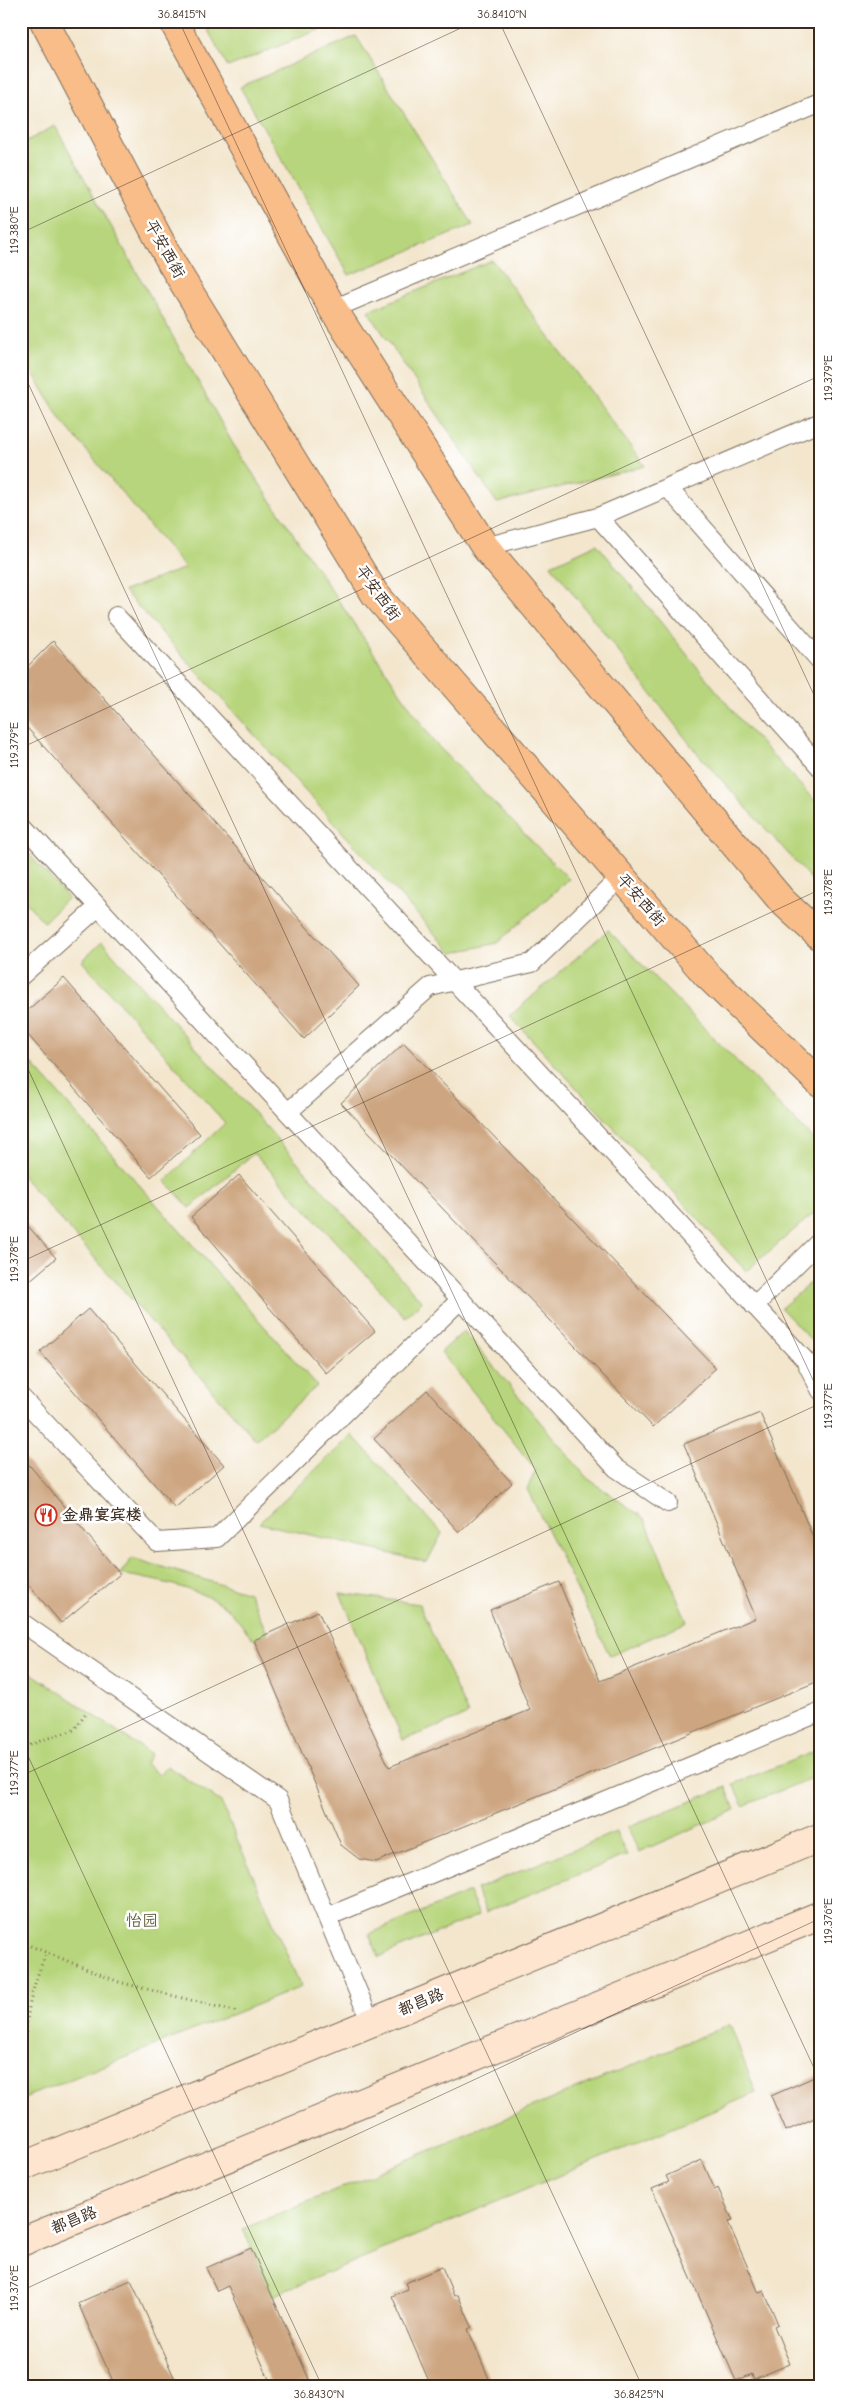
<svg xmlns="http://www.w3.org/2000/svg" width="842" height="2407" font-family="'Comic Neue','LXGW WenKai TC',sans-serif">
<style>
.green{fill:#b7d57b;stroke:#79804c}
.building{fill:#cda681}
.lines{fill:none;stroke-linecap:round;stroke-linejoin:round}
.lane-casing{stroke:#7b6c5b;stroke-width:20}
.secondary-casing{stroke:#7b6c5b;stroke-width:30}
.primary-casing{stroke:#7b6c5b;stroke-width:30}
.path{stroke:#7b6c5b;stroke-width:3;stroke-dasharray:1 4;stroke-linecap:butt}
.lane{stroke:#fff;stroke-width:18}
.secondary{stroke:#fde5d0;stroke-width:28}
.primary{stroke:#f9bd89;stroke-width:28}
.ticks{fill:none;stroke:#3b2a1e;stroke-width:1;stroke-opacity:0.45}
.labels{text-anchor:middle;dominant-baseline:central;stroke-width:5;stroke-linejoin:round;paint-order:stroke}
.street-label{font-size:16px;fill:#3b2a1e;stroke:#fff}
.poi-label{font-size:16px;font-weight:bold;fill:#3b2a1e;stroke:#fff;text-anchor:start}
.park-label{font-size:16px;fill:#605d3a;stroke:#fff}
.neatline{fill:none;stroke:#3b2a1e;stroke-width:2}
.ticks-label{font-size:12px;text-anchor:middle;fill:#3b2a1e}
</style>
<rect width="100%" height="100%" fill="#fff"/>
<filter id="ink" filterUnits="userSpaceOnUse"><feTurbulence type="fractalNoise" baseFrequency=".02" numOctaves="2"/><feDisplacementMap in="SourceGraphic" scale="10" xChannelSelector="R" yChannelSelector="G"/><feConvolveMatrix kernelMatrix="1 2 1 2 8 2 1 2 1" color-interpolation-filters="sRGB"/></filter>
<filter id="wash" filterUnits="userSpaceOnUse"><feTurbulence type="fractalNoise" baseFrequency=".0096" numOctaves="4" result="noise"/><feDisplacementMap in="SourceGraphic" scale="20" xChannelSelector="R" yChannelSelector="G"/><feGaussianBlur stdDeviation="1.12" result="paint"/><feColorMatrix in="noise" values="0 0 0 0 0 0 0 0 0 0 0 0 0 0 0 0 0 1.4 0 .05"/><feComposite in="paint" operator="in"/></filter>
<g filter="url(#wash)">
<rect width="100%" height="100%" fill="#f3e6cd"/>
<g class="green">
<path d="M203,21H338V22L228,67Z"/>
<path d="M356,36L473,225L349,275L240,87Z"/>
<path d="M55,126L233,444L433,741L569,879L497,943L452,953L124,591L185,568L61,420L21,353V144Z"/>
<path d="M492,260L645,466L497,503L368,311Z"/>
<path d="M597,544L746,727L821,807V890L697,753L551,565Z"/>
<path d="M21,845L68,898L44,922L21,897Z"/>
<path d="M608,930L821,1147V1207L746,1271L510,1016Z"/>
<path d="M102,942L422,1302L405,1317L254,1153L190,1208L165,1181L225,1123L82,961Z"/>
<path d="M21,1051L317,1386L256,1440L21,1175Z"/>
<path d="M821,1274V1351L781,1308Z"/>
<path d="M464,1331L587,1478L645,1519L687,1622L610,1656L527,1489L536,1470L441,1352Z"/>
<path d="M352,1435L442,1533L427,1562L259,1523Z"/>
<path d="M132,1558L249,1593L267,1633L254,1640C246,1631 238,1619 229,1610C205,1589 151,1579 120,1574Z"/>
<path d="M340,1593L419,1604L468,1715L403,1740Z"/>
<path d="M21,1666L151,1754L145,1764L159,1775L167,1766L221,1802L301,1987L21,2099Z"/>
<path d="M821,1749V1774L743,1806L733,1784Z"/>
<path d="M726,1787L735,1810L639,1852L627,1827Z"/>
<path d="M616,1832L627,1855L486,1912L476,1889Z"/>
<path d="M469,1892L479,1915L379,1957L369,1934Z"/>
<path d="M730,2024L756,2093L272,2296L243,2229Z"/>
</g>
<g id="blocks">
<g class="building">
<path d="M53,641L359,986L304,1039L21,721V673Z"/>
<path d="M64,978L200,1134L151,1177L21,1027V1016Z"/>
<path d="M404,1043L716,1368L653,1427L341,1103Z"/>
<path d="M239,1175L375,1331L326,1373L191,1217Z"/>
<path d="M21,1218L56,1258L21,1288Z"/>
<path d="M88,1309L224,1465L175,1508L40,1352Z"/>
<path d="M427,1390L512,1483L459,1532L374,1439Z"/>
<path d="M760,1413L821,1556V1680L376,1862L359,1859L341,1845L254,1640L318,1611L389,1767L530,1710L490,1610L559,1582L600,1681L756,1618L684,1444Z"/>
<path d="M21,1455L120,1574L61,1623L21,1576Z"/>
<path d="M821,2074V2115L786,2131L771,2096Z"/>
<path d="M702,2160L715,2190L718,2188L733,2221L728,2222L759,2293L764,2291L778,2324L774,2326L790,2364L754,2379L752,2374L736,2381L652,2189L669,2182L666,2176Z"/>
<path d="M251,2248L312,2386H272L228,2286L217,2291L206,2268Z"/>
<path d="M442,2267L454,2296L458,2295L472,2327L468,2329L492,2386H431L392,2296L408,2289L405,2283Z"/>
<path d="M131,2280L178,2386H115L78,2303Z"/>
</g>
</g>
</g>
<g filter="url(#ink)">
<use href="#blocks" fill-opacity="0" stroke="#7b6c5b" stroke-width="1"/>
<g class="lines">
<g class="lane-casing">
<g id="lane">
<path d="M333,309L821,103"/>
<path d="M669,489L821,662"/>
<path d="M598,517L821,768"/>
<path d="M485,547L598,517L821,422"/>
<path d="M116,616L805,1360L821,1391"/>
<path d="M21,823L616,1468L668,1503"/>
<path d="M21,976L98,907"/>
<path d="M288,1112L430,987L532,963L621,877"/>
<path d="M754,1306L821,1240"/>
<path d="M21,1397L157,1542L217,1538L461,1299"/>
<path d="M21,1622L278,1800L371,2023"/>
<path d="M327,1917L821,1712"/>
</g>
</g>
<g class="secondary-casing">
<g id="secondary">
<path d="M21,2167L821,1837"/>
<path d="M21,2242L821,1915"/>
</g>
</g>
<g class="primary-casing">
<g id="primary">
<path d="M44,21L172,264L375,594L707,975L821,1084"/>
<path d="M173,21L333,309L485,547L782,901L821,937"/>
</g>
</g>
<g class="path">
<path d="M21,1749L45,1739L74,1730L87,1711"/>
<path d="M21,1942L119,1982L238,2012"/>
<path d="M25,2098C24,2042 23,2005 47,1952"/>
</g>
<use href="#lane" class="lane"/>
<use href="#secondary" class="secondary"/>
<use href="#primary" class="primary"/>
</g>
</g>
<path class="ticks" d="M179,21L821,1397M499,21L821,710M819,21L821,24M21,233L476,21M21,368L821,2083M21,748L821,375M21,1054L642,2386M21,1262L821,889M21,1741L322,2386M21,1776L821,1403M21,2291L821,1918"/>
<defs>
<g id="restaurant-ring" transform="scale(1.125)"><circle r="9.5" fill="#fff" stroke="#c8321e" stroke-width="1.5"/><path d="M-5-6h1v4h1v-4h1v4h1v-4h1v5L-1.5 .5V6h-2V.5L-5-1ZM5-6V6H3V1.5H1.5Q1.5-4 5-6Z" fill="#c8321e"/></g>
</defs>
<g fill-rule="evenodd">
<use href="#restaurant-ring" x="46" y="1515"/>
</g>
<g class="labels">
<g class="street-label">
<text transform="translate(165 249) rotate(61)">平安西街</text>
<text transform="translate(378 593) rotate(54)">平安西街</text>
<text transform="translate(641 900) rotate(49)">平安西街</text>
<text transform="translate(421 2002) rotate(-22)">都昌路</text>
<text transform="translate(74 2220) rotate(-22)">都昌路</text>
</g>
<g class="poi-label">
<text x="62" y="1515">金鼎宴宾楼</text>
</g>
<g class="park-label">
<text x="142" y="1921">怡园</text>
</g>
</g>
<rect width="842" height="2407" fill="none" stroke="#fff" stroke-width="55"/>
<rect x="28" y="28" width="786" height="2352" class="neatline"/>
<g class="ticks-label">
<text x="182" y="18">36.8415°N</text>
<text x="502" y="18">36.8410°N</text>
<text transform="translate(14 230) rotate(-90)" y="4">119.380°E</text>
<text transform="translate(828 378) rotate(-90)" y="4">119.379°E</text>
<text transform="translate(14 745) rotate(-90)" y="4">119.379°E</text>
<text transform="translate(828 892) rotate(-90)" y="4">119.378°E</text>
<text transform="translate(14 1259) rotate(-90)" y="4">119.378°E</text>
<text transform="translate(828 1406) rotate(-90)" y="4">119.377°E</text>
<text transform="translate(14 1773) rotate(-90)" y="4">119.377°E</text>
<text transform="translate(828 1921) rotate(-90)" y="4">119.376°E</text>
<text transform="translate(14 2288) rotate(-90)" y="4">119.376°E</text>
<text x="319" y="2398">36.8430°N</text>
<text x="639" y="2398">36.8425°N</text>
</g>
</svg>
